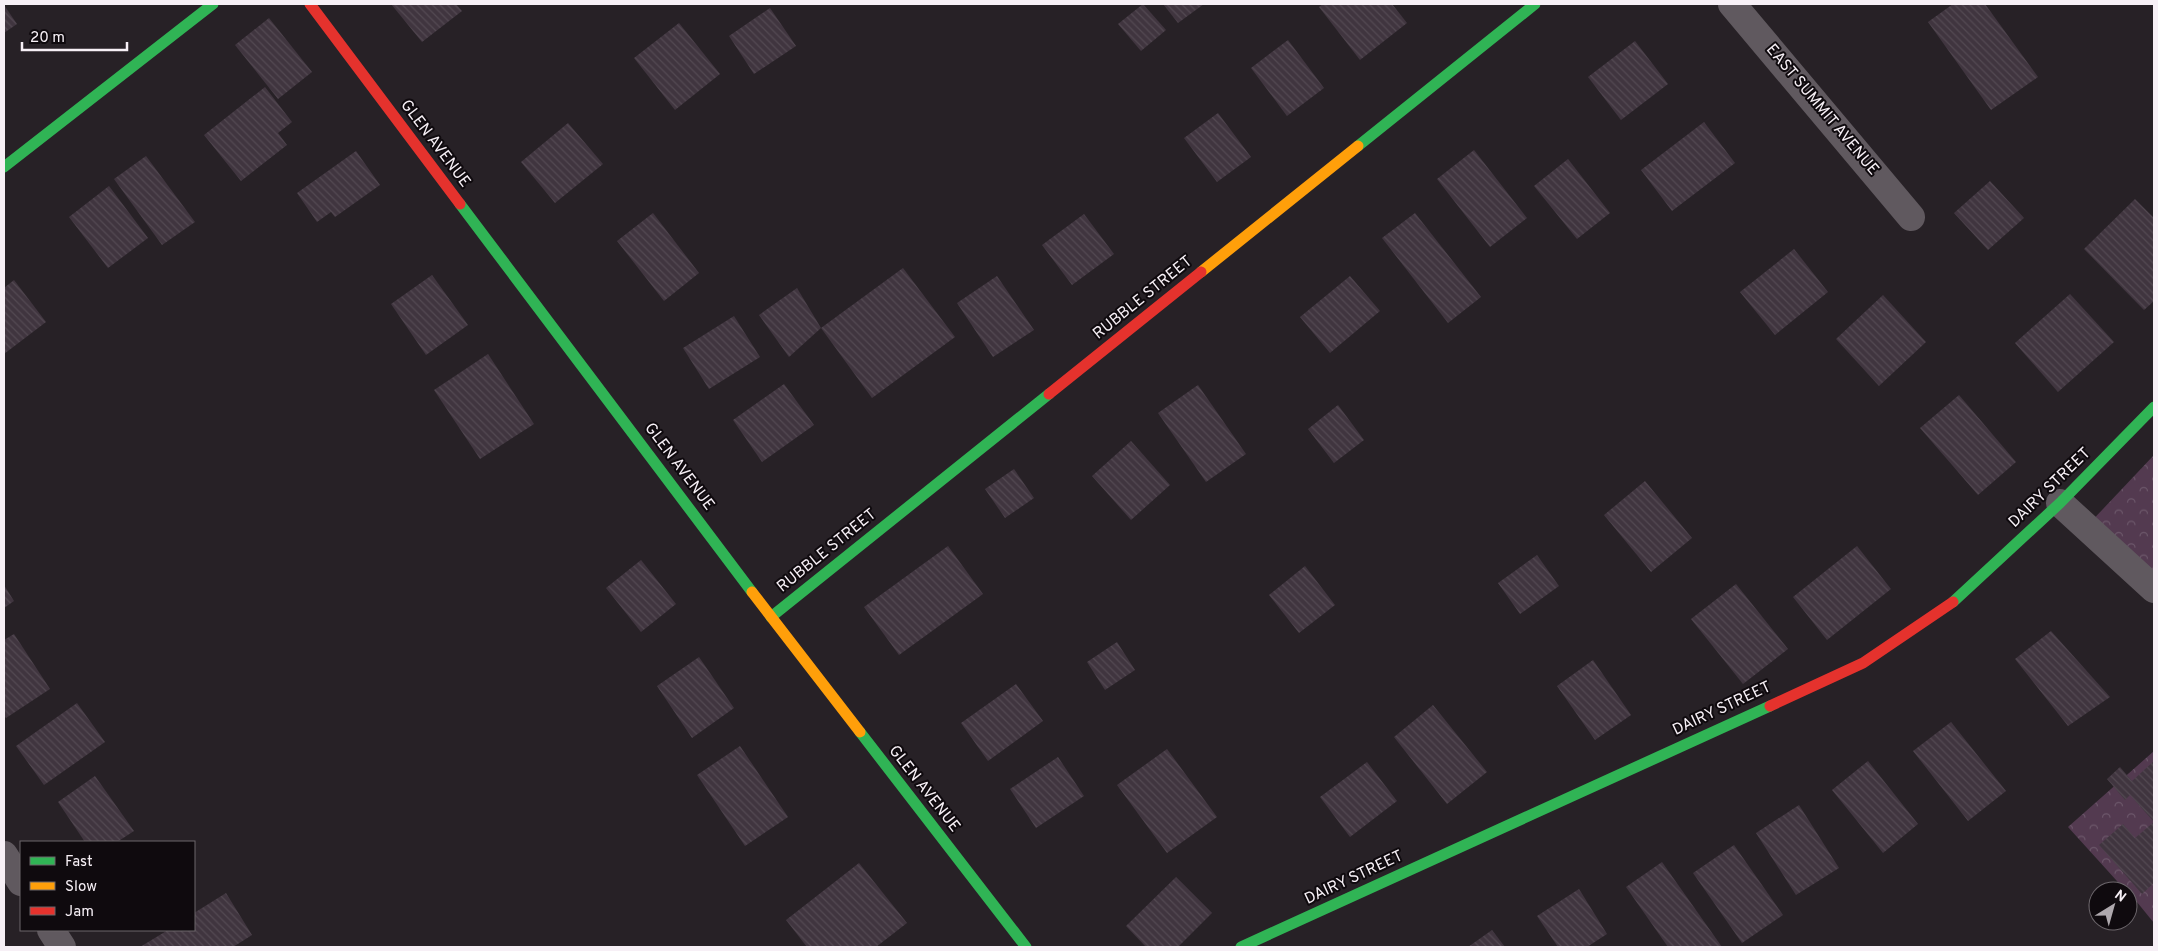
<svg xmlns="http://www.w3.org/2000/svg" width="2158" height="951" font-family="Overpass,sans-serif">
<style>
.park{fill:url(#park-crowns)}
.building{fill:url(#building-back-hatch)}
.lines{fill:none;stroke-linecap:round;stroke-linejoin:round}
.street{stroke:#60595f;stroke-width:28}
.fast{stroke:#30b455;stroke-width:11}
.slow{stroke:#ff9f0a;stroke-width:11}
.jam{stroke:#e5322d;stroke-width:11}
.labels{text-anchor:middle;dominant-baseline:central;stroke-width:4;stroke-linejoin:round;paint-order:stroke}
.street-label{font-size:16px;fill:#f7f0f6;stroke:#0f0a0e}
</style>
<defs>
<pattern id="park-crowns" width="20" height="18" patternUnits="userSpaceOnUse" patternTransform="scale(1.25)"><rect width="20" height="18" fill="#533a50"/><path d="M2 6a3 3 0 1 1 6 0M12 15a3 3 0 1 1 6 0" fill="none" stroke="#6c576a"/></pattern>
<pattern id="building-back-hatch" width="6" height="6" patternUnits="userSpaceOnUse" patternTransform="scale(1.25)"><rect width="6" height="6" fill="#40353f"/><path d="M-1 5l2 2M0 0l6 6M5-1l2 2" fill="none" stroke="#534952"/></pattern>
</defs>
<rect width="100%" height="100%" fill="#272126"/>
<g class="park">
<path d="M2154,455V591L2086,527Z"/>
<path d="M2154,751V923L2128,891H2126L2068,827Z"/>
</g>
<g class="building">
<path d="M391,4H456L462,11L422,42Z"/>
<path d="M1143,4L1166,30L1141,51L1118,24Z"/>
<path d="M1163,4H1204L1178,23Z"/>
<path d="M1323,4H1392L1407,23L1360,60L1319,7Z"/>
<path d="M1953,4H1985L2038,77L1991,110L1928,22Z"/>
<path d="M4,5L17,24L4,33Z"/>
<path d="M770,8L796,46L754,74L729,36Z"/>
<path d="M269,18L312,72L278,99L235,45Z"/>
<path d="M679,23L720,74L675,110L634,58Z"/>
<path d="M1288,40L1324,88L1287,116L1251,68Z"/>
<path d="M1635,41L1668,84L1621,120L1588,77Z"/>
<path d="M265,87L292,122L278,133L287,145L241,181L204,135Z"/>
<path d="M1218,113L1251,157L1217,182L1184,138Z"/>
<path d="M1704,122L1735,163L1672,211L1641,170Z"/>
<path d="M568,123L603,164L555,203L521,162Z"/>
<path d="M1474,150L1527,218L1490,247L1437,179Z"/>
<path d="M356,151L380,185L335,217L331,212L317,222L297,193Z"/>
<path d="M146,156L195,222L162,245L114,179Z"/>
<path d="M1568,159L1610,213L1577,239L1534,186Z"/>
<path d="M1990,181L2024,218L1988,250L1954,213Z"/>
<path d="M109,186L148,238L108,268L69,217Z"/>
<path d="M2135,199L2154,218V301L2144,310L2084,249Z"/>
<path d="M653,213L699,273L664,301L617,241Z"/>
<path d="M1415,213L1481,297L1448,323L1382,238Z"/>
<path d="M1084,214L1114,254L1072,285L1042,245Z"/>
<path d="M1794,249L1828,292L1775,335L1740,292Z"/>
<path d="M903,268L955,337L872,398L821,328Z"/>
<path d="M432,275L468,325L426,355L391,304Z"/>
<path d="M997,276L1034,330L993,357L957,303Z"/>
<path d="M1350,276L1380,311L1330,353L1300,317Z"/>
<path d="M14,280L46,322L4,354V288Z"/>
<path d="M797,288L821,328L789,357L759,315Z"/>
<path d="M2070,294L2114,342L2058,392L2015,343Z"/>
<path d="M1883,295L1926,342L1879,386L1836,339Z"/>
<path d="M734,316L760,357L709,389L683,348Z"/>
<path d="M488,354L534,424L480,459L434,390Z"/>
<path d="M784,384L814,425L762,462L733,420Z"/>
<path d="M1198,385L1246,454L1206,482L1158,413Z"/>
<path d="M1959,395L2016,462L1978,495L1920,428Z"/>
<path d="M1338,405L1364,440L1334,463L1308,429Z"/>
<path d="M1131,441L1170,485L1131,520L1092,476Z"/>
<path d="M1014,469L1034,498L1005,518L985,489Z"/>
<path d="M1645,481L1692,538L1651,572L1604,515Z"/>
<path d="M948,546L983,594L899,655L864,607Z"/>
<path d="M1857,546L1891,589L1827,640L1793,597Z"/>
<path d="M1537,555L1559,586L1520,614L1498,583Z"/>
<path d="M641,560L676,604L641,632L606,588Z"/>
<path d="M1305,566L1335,605L1299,633L1269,595Z"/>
<path d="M1736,584L1788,649L1743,684L1691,619Z"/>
<path d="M4,585L14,601L4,608Z"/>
<path d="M2051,631L2110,697L2068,726L2015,659Z"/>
<path d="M14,634L50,689L6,718L4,715V640Z"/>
<path d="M1117,642L1135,670L1105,690L1087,662Z"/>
<path d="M699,657L734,708L692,738L657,686Z"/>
<path d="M1593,660L1631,715L1595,740L1557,686Z"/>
<path d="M1016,684L1043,721L988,761L961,723Z"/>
<path d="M77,703L105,742L44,785L16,746Z"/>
<path d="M1433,705L1487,772L1447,804L1394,737Z"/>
<path d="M1951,722L2006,791L1968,821L1913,751Z"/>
<path d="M740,746L788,817L745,846L697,775Z"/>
<path d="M1167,749L1217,817L1167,853L1117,785Z"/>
<path d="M1058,757L1084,796L1036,828L1010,789Z"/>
<path d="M1868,761L1918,824L1883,853L1832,790Z"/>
<path d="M2154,761V883L2142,894L2099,845L2123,824L2135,838L2154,822L2130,795L2125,800L2107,779L2120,767L2132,781Z"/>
<path d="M1367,762L1397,801L1350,837L1320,797Z"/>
<path d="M95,776L134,831L117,842H85L58,802Z"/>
<path d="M1799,805L1839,868L1796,895L1756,833Z"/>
<path d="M1734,845L1783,915L1742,943L1693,873Z"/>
<path d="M1662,862L1722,947H1668L1626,887Z"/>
<path d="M859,863L907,923L876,947H807L786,920Z"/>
<path d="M1176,877L1212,913L1178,947H1146L1126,926Z"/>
<path d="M1579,889L1607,934L1587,947H1558L1537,916Z"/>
<path d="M226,893L252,935L233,947H140L168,930H194V913Z"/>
<path d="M1492,930L1505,947H1468Z"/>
</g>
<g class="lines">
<g class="street">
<path d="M1732,4L1911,217"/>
<path d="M2060,503L2154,589"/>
<path d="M4,855L21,882"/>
<path d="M51,930L62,947"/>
</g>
<g class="fast">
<path d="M1358,146L1535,4"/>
<path d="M4,167L213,4"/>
<path d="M460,204L752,592"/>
<path d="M1953,602L2060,503L2154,407"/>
<path d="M771,617L1049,394"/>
<path d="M860,732L1026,947"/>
<path d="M1241,947L1770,706"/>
</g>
<g class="slow">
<path d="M1201,272L1358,146"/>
<path d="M752,592L860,732"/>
</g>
<g class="jam">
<path d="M310,4L460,204"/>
<path d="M1049,394L1201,272"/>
<path d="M1770,706L1863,663L1953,602"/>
</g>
</g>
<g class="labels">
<g class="street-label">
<text transform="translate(1822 110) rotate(50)">EAST SUMMIT AVENUE</text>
<text transform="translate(435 144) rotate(53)">GLEN AVENUE</text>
<text transform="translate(1143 298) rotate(-39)">RUBBLE STREET</text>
<text transform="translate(679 467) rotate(53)">GLEN AVENUE</text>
<text transform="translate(2050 488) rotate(-44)">DAIRY STREET</text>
<text transform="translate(827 551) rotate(-39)">RUBBLE STREET</text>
<text transform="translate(1722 709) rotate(-25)">DAIRY STREET</text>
<text transform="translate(924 789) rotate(52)">GLEN AVENUE</text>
<text transform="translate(1354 878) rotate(-25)">DAIRY STREET</text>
</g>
</g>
<rect width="2158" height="951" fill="none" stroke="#f7f0f6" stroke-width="10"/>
<rect x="20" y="841" width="175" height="90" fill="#0f0a0e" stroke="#6c666b"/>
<rect x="30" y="857" width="25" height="8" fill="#30b455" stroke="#6c666b"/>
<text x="65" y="866" font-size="15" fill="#f7f0f6">Fast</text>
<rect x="30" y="882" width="25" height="8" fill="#ff9f0a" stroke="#6c666b"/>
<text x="65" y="891" font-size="15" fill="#f7f0f6">Slow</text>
<rect x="30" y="907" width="25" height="8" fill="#e5322d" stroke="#6c666b"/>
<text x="65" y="916" font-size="15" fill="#f7f0f6">Jam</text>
<g transform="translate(2113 906) rotate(37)"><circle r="24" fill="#0f0a0e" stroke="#6c666b"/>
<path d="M0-4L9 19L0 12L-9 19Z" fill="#aea8ad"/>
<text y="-8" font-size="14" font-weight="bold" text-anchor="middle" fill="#f7f0f6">N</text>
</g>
<path d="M22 42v8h105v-8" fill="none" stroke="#f7f0f6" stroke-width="2.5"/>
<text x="30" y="42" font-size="15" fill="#f7f0f6" stroke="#0f0a0e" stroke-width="4" paint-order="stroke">20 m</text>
</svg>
